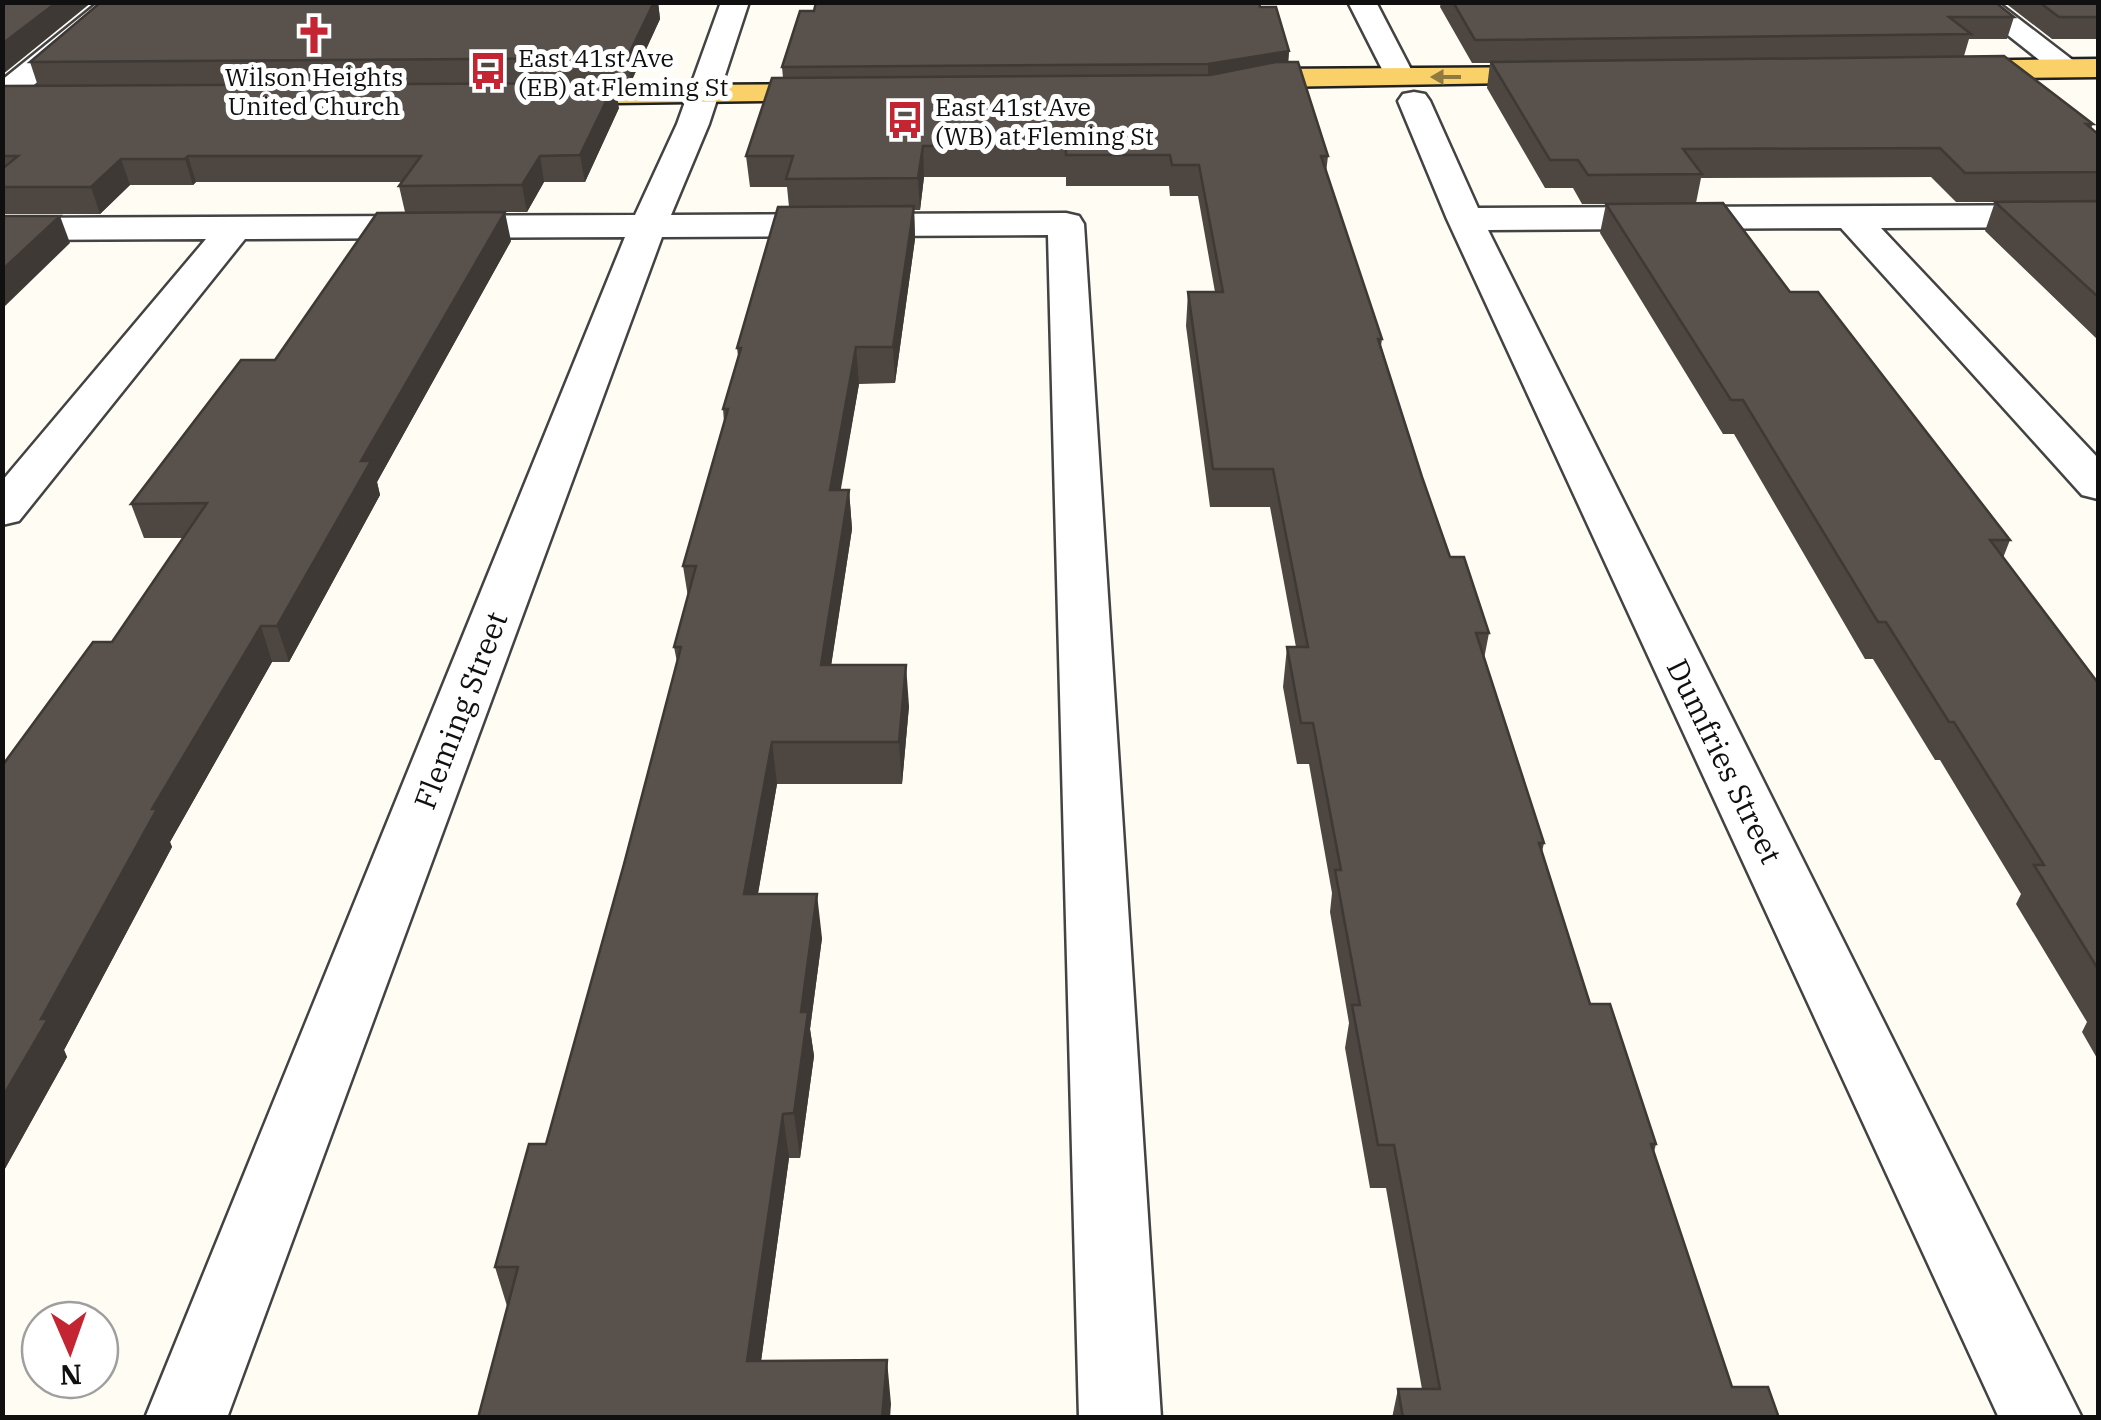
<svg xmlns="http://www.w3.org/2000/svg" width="2101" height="1420" font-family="'IBM Plex Serif',serif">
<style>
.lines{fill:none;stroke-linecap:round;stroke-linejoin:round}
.minor-casing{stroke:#434343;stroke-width:5}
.major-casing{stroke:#212121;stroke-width:5}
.minor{fill:#fff;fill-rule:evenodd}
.major{fill:#fad169;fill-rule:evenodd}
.wall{fill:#4d4641}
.shaded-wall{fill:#3e3935}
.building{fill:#59514c;stroke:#3e3935;stroke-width:2.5}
.oneway{fill:#917a41}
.labels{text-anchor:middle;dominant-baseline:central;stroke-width:10;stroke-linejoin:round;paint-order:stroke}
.far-poi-label{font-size:25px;fill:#101010;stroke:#fff;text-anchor:start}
.street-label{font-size:30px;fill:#101010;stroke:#fff}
</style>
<rect width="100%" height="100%" fill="#fffcf4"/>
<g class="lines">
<g class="minor-casing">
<g id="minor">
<path d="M99,2H130L13,103L2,105V80Z"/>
<path d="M721,2H749L709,124L671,215L1066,213L1079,216L1084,224L1161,1418H1079L1048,235L662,237L227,1418H145L625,237L245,239L19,521L2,525V481L206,239L2,240V218L635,215L677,124Z"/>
<path d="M1348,2H1376L1415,77L1411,83H1389Z"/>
<path d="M1966,2H1997L2083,68L2079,74H2057Z"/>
<path d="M1414,92L1425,94L1430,101L1478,208L2098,205V227L1881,228L2098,458V499L2082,495L1841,228L1488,230L2082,1418H1999L1447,219L1398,101L1403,94Z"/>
</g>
</g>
<g class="major-casing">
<g id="major">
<path d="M2098,59V77L1944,79L1933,76L1929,70L1933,64L1944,61Z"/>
<path d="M1563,67L1574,70L1578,76L1574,82L1273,87L1230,95L1219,93L1215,86L1219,79L1273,69Z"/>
<path d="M839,84L850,86L855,93L850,100L540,104L529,102L524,95L529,88L540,86Z"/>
</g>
</g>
<use href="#minor" class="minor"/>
<use href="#major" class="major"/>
</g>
<g class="wall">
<path d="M101,2H658L660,19L631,82L115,86L619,108L585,182H544L527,212H405L399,186L401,182H196L193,185H130L100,214H2V86H38L30,62Z"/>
<path d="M1441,2L2014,17L2007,39H1969L1964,56L2093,124L2091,128L2098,134V340L1985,231L1995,202H1956L1931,177L1701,178L1696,203L1790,292L2010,540L2003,558L2098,683V1060L2082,1032L2087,1022L2016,904L2021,894L1940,760H1935L1873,659H1865L1734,434H1723L1600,233L1606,204H1582L1573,188H1545L1487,88L1490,63H1472L1440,7Z"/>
<path d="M2004,2H2098V39H2052Z"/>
<path d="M1260,7L1289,51L1288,62L1328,156L1326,173L1382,339L1381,346L1422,477L1450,557L1489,633L1484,659L1544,843L1542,852L1590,1004L1656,1144L1654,1152L1732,1387L1779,1418H1392L1398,1389H1422L1386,1188H1370L1345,1048L1349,1023L1330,912L1332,893L1309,764H1297L1283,687L1287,647H1296L1270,507H1210L1186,326L1188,292H1215L1198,196H1170L1169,186H1066V177H924L920,210H914L915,239L895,383L859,384L840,490H849L852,529L831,665L909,706L902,784H777L758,894L822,938L810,1029L814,1056L800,1158H789L761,1361L891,1404L507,1306L495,1267L546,1144L624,864L677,662L674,647L688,597L683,566L724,422L723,409L738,356L737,348L789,207L787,187H750L746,156L783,78L782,67L814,11Z"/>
<path d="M511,241L377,482L380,495L289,662H272L170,842L172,847L64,1050L67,1057L2,1174V766L112,642L184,538H144L131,504L275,360Z"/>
</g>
<g class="shaded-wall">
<path d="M57,2H92L2,75V44Z"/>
<path d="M650,2H658L660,19L631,82L627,58Z"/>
<path d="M1289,51L1288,65L1208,78V64Z"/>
<path d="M615,83L619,108L585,182L580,155Z"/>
<path d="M923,146L924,177L920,210L918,178Z"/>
<path d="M188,156L196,182L193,185L185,159Z"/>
<path d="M540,156L544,182L527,212L522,185Z"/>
<path d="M121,159L130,185L100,214L91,187Z"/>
<path d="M914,206L915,239L895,383L893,347Z"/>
<path d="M505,212L511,241L377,482L380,495L289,662L277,626L361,461Z"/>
<path d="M60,216L70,243L2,309V270Z"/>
<path d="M856,347L859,384L834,529L830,490Z"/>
<path d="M849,490L852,529L825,706L821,665Z"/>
<path d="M261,626L272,662L170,842L172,847L64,1050L67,1057L2,1174V1098L41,1019L152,809Z"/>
<path d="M906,665L909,706L902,784L899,742Z"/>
<path d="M772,742L777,784L750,938L744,894Z"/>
<path d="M817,894L822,938L810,1029L814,1056L800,1158L794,1113L801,1012Z"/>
<path d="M783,1114L789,1158L755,1405L747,1361Z"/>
<path d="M887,1360L891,1404L890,1418H882Z"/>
</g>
<g class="building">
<path d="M2,2H57L2,44Z"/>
<path d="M101,2H654L627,58L30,62Z"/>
<path d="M816,2H1259L1260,7H1276L1289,51L1208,64L782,67L800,11H814Z"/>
<path d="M1453,2H1995L2014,17H1949L1971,34L1475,40Z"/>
<path d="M2039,2H2098V17H2059Z"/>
<path d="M2004,56L2093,124H2086L2098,134V172L1965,173L1940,148L1683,149L1702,174L1588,175L1578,160H1550L1491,62Z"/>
<path d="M1276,62H1298L1328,156H1321L1382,339H1378L1422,477L1450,557H1464L1489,633H1476L1544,843H1539L1590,1004H1610L1656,1144H1651L1732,1387H1768L1779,1418H1403L1398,1389H1440L1394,1145H1378L1352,1005H1360L1335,870H1341L1313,723H1301L1287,647H1308L1273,469H1213L1188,292H1223L1199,165H1172L1170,155H1066V146H923L918,178L786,179L793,156H746L772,78L1210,75Z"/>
<path d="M615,83L580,155L540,156L522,185L399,186L421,156H188L185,159H121L91,187H2V169L18,156H2V86Z"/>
<path d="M2098,201V297L1995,202Z"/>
<path d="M1723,203L1790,292H1818L2010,540H1990L2098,683V969L2034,865H2044L1954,722H1949L1886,622H1878L1743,400H1731L1606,204Z"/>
<path d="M914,206L893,347H856L830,490H849L821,665H906L899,742H772L744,894H817L801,1012H808L794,1113L783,1114L747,1361L887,1360L882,1418H478L518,1267H495L529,1144H546L624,864L681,647H674L696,566H683L728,409H723L741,348H737L778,207Z"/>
<path d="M505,212L361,461H371L277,626H261L152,809H157L41,1019H48L2,1098V766L93,642H112L207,503L131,504L241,360H275L377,213Z"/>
<path d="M2,216H60L2,270Z"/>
</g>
<defs><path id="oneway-solid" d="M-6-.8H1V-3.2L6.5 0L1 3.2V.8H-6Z" transform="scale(2.5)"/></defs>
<use class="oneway" href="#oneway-solid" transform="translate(1446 77) rotate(180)"/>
<defs>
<g id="church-bare" transform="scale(3)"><path d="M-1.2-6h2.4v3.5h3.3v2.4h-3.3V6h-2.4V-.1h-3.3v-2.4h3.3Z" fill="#c42533" stroke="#fff" stroke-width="2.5" paint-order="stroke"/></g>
<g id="bus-bare" transform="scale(3)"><path d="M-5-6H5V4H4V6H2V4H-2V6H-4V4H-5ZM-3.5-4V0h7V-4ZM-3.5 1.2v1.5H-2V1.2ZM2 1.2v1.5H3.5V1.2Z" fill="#c42533" stroke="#fff" stroke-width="2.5" paint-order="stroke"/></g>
</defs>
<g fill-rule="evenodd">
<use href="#church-bare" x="314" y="35"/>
<use href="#bus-bare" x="488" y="71"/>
<use href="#bus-bare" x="905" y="120"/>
</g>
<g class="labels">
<g class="far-poi-label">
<text x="518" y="57">East 41st Ave<tspan x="518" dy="29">(EB) at Fleming St</tspan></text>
<text x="314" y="76" text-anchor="middle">Wilson Heights<tspan x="314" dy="29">United Church</tspan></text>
<text x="935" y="106">East 41st Ave<tspan x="935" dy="29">(WB) at Fleming St</tspan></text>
</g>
<g class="street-label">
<text transform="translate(460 710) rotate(-69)">Fleming Street</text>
<text transform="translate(1725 761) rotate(64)">Dumfries Street</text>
</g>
</g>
<rect width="2101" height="1420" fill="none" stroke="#101010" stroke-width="10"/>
<g transform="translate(70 1350) rotate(178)"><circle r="48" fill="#ffffff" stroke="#9f9f9f" stroke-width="2.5"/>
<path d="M0-8L18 38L0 25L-18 38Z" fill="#c42533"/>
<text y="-15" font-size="28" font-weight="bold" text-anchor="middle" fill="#101010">N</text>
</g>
</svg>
